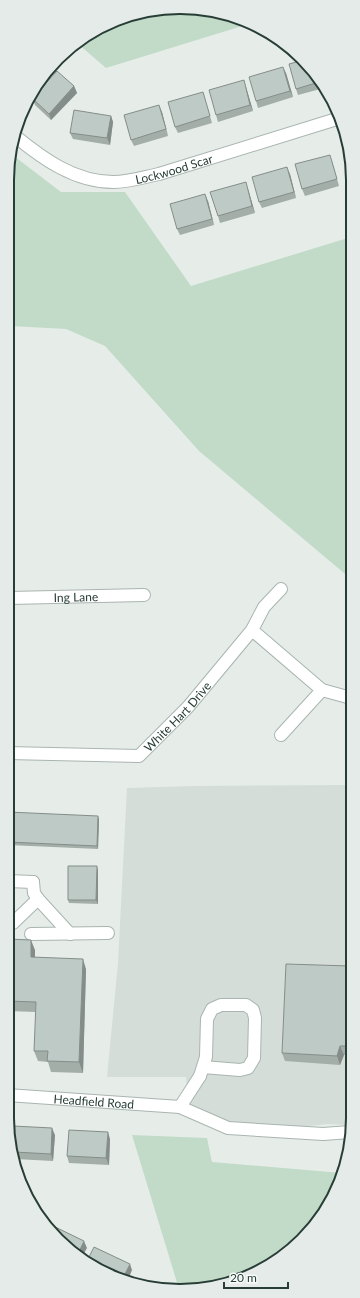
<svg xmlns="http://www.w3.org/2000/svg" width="360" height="1298" font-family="Lato,sans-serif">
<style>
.built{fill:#d4ddd8}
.green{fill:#c2dbc8}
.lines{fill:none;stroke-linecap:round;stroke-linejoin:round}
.lane-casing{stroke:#a9b5b0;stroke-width:14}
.street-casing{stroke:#a9b5b0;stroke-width:14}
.lane{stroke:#fff;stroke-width:12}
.street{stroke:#fff;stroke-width:12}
.wall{fill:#a3aea9}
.shaded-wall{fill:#858d8a}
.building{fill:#becac5;stroke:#858d8a}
.labels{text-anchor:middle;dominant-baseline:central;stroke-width:3;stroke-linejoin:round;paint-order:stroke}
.street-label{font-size:12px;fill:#273d36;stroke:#f6faf8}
.rim{fill:none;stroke:#273d36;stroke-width:2}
</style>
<rect width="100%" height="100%" fill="#e6ede9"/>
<path class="built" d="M350,785V1125L327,1124L270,1130L189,1119L186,1077H107L118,963L127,788L194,786Z"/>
<g class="green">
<path d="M146,10H214L252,23L106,68L77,43L84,36Z"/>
<path d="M10,153L61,192H125L191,286L351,237V579L199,451L105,346L66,329L10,326Z"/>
<path d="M132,1135L207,1138L212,1162L342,1173L330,1205L285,1255L235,1282L179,1289Z"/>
</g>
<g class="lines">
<g class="lane-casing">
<g id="lane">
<path d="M322,690L351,698"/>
<path d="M33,882L34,893L38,899L70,934"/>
<path d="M8,925L13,923L38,899"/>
<path d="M31,934L108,933"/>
<path d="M200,1076L206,1057L207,1019L212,1009L221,1005H246L253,1010L255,1018L254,1058L248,1068L240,1070L203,1067"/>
<path d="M180,1107L228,1128L323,1134L350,1132"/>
</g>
</g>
<g class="street-casing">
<g id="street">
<path id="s1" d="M15,136C43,159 75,182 113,182C129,182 144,177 159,174L340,118"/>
<path id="s2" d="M9,598L144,595"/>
<path d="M252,630L322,690L281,735"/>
<path id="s3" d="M8,753L139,756L188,707L252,630L264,607L281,589"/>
<path d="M8,881L33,882"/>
<path id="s4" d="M7,1095L180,1107L200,1076"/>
</g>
</g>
<use href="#lane" class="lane"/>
<use href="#street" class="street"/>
</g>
<g class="wall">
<path d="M304,60L324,88L298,95L296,89Z"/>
<path d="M286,73L293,97L258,108L256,101Z"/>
<path d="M74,86L77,93L51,120L35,105L32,98Z"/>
<path d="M246,87L253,111L218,122L216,115Z"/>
<path d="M203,92L212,123L178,133L175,127Z"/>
<path d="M162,112L168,136L134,146L131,140Z"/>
<path d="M111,116L113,122L110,145L73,139L70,133Z"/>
<path d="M332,161L339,186L305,196L302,189Z"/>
<path d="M290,174L296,198L262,208L259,202Z"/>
<path d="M248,189L255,213L220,223L218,216Z"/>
<path d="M208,201L214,225L180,235L177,229Z"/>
<path d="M8,812L99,819L98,849L8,845Z"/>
<path d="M98,870V904L69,903L68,900Z"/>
<path d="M8,939L35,950V957L86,969L83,1073L51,1072L48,1062L38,1061L34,1051L36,1012L7,1011Z"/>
<path d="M350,966V1055H344L340,1065L285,1061L282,1053Z"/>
<path d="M55,1135L53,1161L15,1159L12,1143Z"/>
<path d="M110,1139L109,1165L69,1163L67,1156Z"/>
</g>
<g class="shaded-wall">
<path d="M283,67L286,73L293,97L290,91Z"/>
<path d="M50,70L52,75L31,96L36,84Z"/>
<path d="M244,80L246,87L253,111L250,105Z"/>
<path d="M74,86L77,93L51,120L49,114Z"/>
<path d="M159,105L162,112L168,136L166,129Z"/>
<path d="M111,116L113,122L110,145L107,138Z"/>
<path d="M287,167L290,174L296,198L294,192Z"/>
<path d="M246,182L248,189L255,213L252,206Z"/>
<path d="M205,194L208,201L214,225L212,219Z"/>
<path d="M98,816L99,819L98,849L97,846Z"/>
<path d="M97,866L98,870V904L96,900Z"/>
<path d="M31,940L35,950V968L31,957Z"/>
<path d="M83,959L86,969L83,1073L79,1062Z"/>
<path d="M340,1046L344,1055L340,1065L337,1056Z"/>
<path d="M52,1128L55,1135L53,1161L51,1154Z"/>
<path d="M108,1132L110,1139L109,1165L106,1158Z"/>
<path d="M84,1241L87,1248L82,1257L78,1254Z"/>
<path d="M130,1264L132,1270L128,1280L123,1278Z"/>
</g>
<g class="building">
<path d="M304,60L319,82L296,89L289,64Z"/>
<path d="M283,67L290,91L256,101L249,77Z"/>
<path d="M57,71L74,86L49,114L32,98Z"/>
<path d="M244,80L250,105L216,115L209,90Z"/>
<path d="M203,92L210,116L175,127L168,102Z"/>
<path d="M159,105L166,129L131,140L124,115Z"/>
<path d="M74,110L111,116L107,138L70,133Z"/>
<path d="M330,155L337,179L302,189L295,164Z"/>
<path d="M287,167L294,192L259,202L252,177Z"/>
<path d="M246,182L252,206L218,216L210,192Z"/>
<path d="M205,194L212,219L177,229L170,204Z"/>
<path d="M8,812L98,816L97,846L8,842Z"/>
<path d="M68,866H97L96,900H68Z"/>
<path d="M8,939L31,940V957L83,959L79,1062L47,1061L48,1051H34L36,1002L7,1001Z"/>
<path d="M286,964L350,966V1046H340L337,1056L282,1053Z"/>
<path d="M13,1126L52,1128L51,1154L14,1152L12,1143Z"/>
<path d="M69,1130L108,1132L106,1158L67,1156Z"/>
<path d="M49,1224L84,1241L78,1254L50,1232L47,1228Z"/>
<path d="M94,1247L130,1264L123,1278L103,1273L87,1261Z"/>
</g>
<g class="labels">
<g class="street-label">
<text stroke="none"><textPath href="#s1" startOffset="173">Lockwood Scar</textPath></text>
<text stroke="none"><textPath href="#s2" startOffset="67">Ing Lane</textPath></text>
<text stroke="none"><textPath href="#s3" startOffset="186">White Hart Drive</textPath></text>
<text stroke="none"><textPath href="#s4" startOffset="87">Headfield Road</textPath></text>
</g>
</g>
<path d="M0 0H360V1298H0ZM180 14H180A166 166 0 0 1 346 180V1118A166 166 0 0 1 180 1284H180A166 166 0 0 1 14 1118V180A166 166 0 0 1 180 14Z" fill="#e5ebe8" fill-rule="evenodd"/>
<path class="rim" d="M180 14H180A166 166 0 0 1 346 180V1118A166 166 0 0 1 180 1284H180A166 166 0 0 1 14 1118V180A166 166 0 0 1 180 14Z"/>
<path d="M224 1282v6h64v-6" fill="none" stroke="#273d36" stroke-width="2"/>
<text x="230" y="1282" font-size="12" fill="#273d36" stroke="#f6faf8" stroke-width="3" paint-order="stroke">20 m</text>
</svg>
